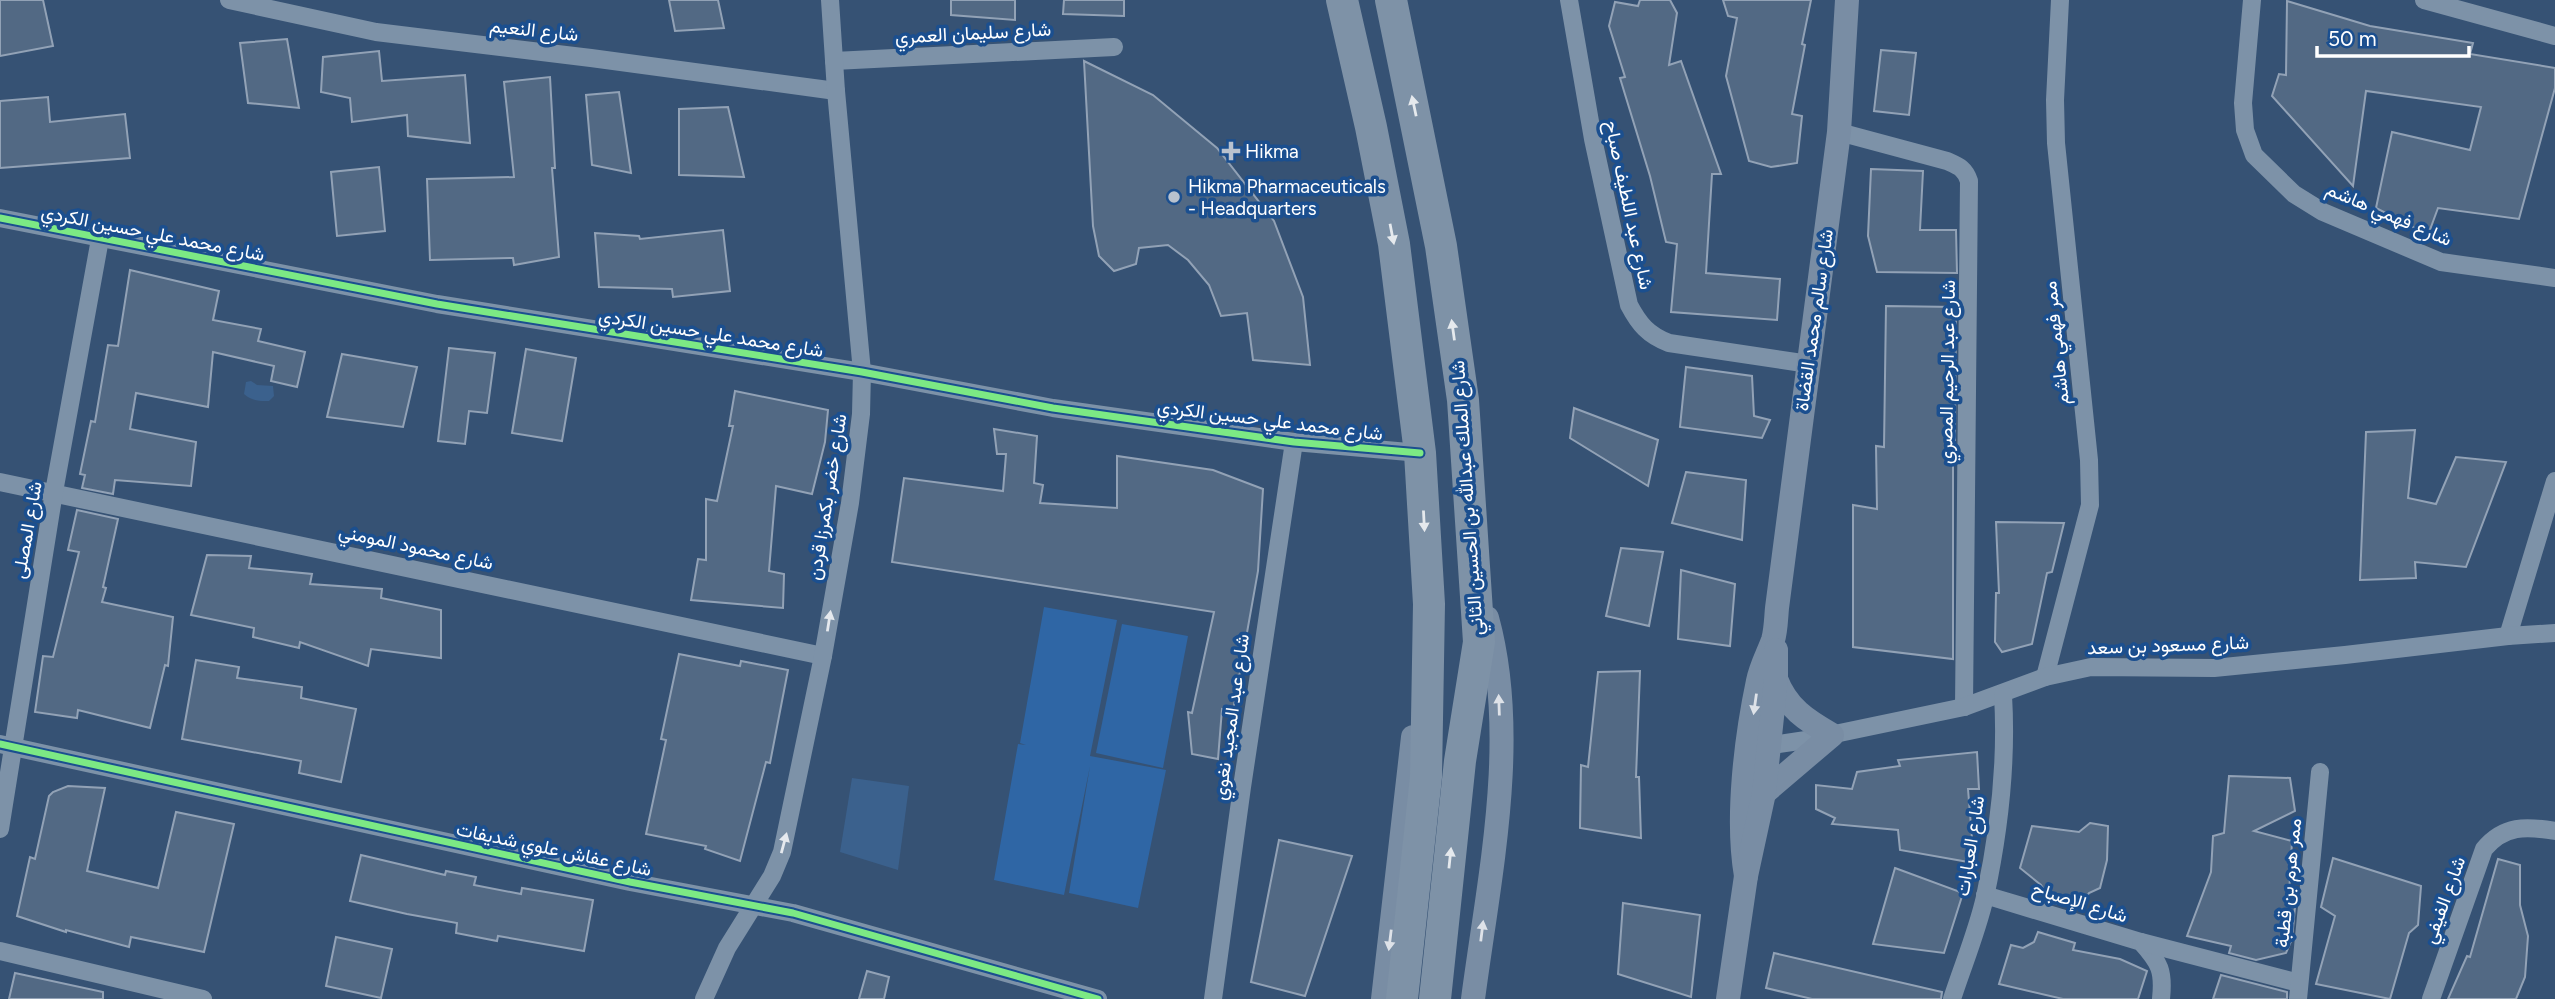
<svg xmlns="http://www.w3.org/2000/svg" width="2555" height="999" font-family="Figtree,Vazirmatn,sans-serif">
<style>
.green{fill:#2f66a5}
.water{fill:#3b618d}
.building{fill:#526984;stroke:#92a2b6;stroke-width:2}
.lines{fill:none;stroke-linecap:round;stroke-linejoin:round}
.street{stroke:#7d92a8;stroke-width:18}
.secondary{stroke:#798da4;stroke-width:24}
.highway{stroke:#7e92a7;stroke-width:32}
.cycleway-casing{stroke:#1b4f8f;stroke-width:11}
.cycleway{stroke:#7ce984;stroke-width:7}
.oneway{fill:#e5e9ed}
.oneway2{fill:#e5e9ee}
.oneway3{fill:#dee2e8}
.poi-dot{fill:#b9c2ce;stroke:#1b4f8f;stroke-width:2.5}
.labels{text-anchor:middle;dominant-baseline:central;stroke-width:7;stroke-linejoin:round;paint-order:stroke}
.street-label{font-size:19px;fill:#fff;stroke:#1b4f8f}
.poi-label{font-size:19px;fill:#fff;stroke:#1b4f8f;text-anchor:start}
</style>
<rect width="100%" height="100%" fill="#365274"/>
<g class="green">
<path d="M1044,607L1117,620L1090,756L1166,770L1138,908L1069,893L1090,766L1064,895L994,880L1018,744L1026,745L1020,743Z"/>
<path d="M1122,624L1188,636L1163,768L1096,753Z"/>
</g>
<g class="water">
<path d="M251,381L257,385L273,386L274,396L269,401C260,401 251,401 244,394L246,382Z"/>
<path d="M852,778L909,786L898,870L840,852Z"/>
</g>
<g class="building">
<path d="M0,0H43L53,46L0,56Z"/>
<path d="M669,0H718L724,28L675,31Z"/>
<path d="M951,0H1015V20L951,15Z"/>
<path d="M1064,0H1124V16L1063,14Z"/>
<path d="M1640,0H1670L1677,13L1669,65L1681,61L1721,174H1712L1706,273L1780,279L1777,320L1671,312L1677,244L1666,242L1650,176L1620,78L1625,77L1609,26L1615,2L1638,6Z"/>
<path d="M1723,0H1811L1802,44L1805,45L1792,114L1802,116L1797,163L1771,167L1749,161L1726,76L1737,18L1728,16Z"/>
<path d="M2287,1L2370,26L2473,43L2470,54L2555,68V88L2519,219L2438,208L2428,235L2376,208L2392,132L2470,150L2481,107L2366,91L2353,186L2272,96L2279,74L2286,75Z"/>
<path d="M287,39L299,108L248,103L240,43Z"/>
<path d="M1881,50L1916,53L1909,115L1874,111Z"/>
<path d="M379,51L382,81L465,75L470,143L408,136L407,115L352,122L350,98L321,92L323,57Z"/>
<path d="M1084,61L1153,95L1217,148L1274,221L1303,297L1310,365L1253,360L1247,313L1221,316L1209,285L1188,260L1168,245L1139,248L1136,264L1114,271L1099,256L1093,226Z"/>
<path d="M550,77L555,168H552L559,257L514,265L513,258L430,260L427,179L514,177L504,82Z"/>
<path d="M619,92L631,173L592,165L586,95Z"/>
<path d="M48,97L50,122L125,114L130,158L0,168V101Z"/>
<path d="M728,107L744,177L679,175V109Z"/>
<path d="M379,167L385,231L337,236L331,172Z"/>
<path d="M1871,169L1923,171L1920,230H1956L1957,273L1877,272L1868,236Z"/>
<path d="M723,230L730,291L673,297L672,289L599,287L595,233L639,236L640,239Z"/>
<path d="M130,270L219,291L213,320L261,329L258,341L305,352L297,387L271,381L274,366L213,352L208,407L136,393L130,429L196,442L191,486L115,480L113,494L82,488L85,475L80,474L91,421L95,422L108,345L118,346Z"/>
<path d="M1886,306L1956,307L1955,440L1953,439V659L1853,647V505L1877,509L1876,446L1884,447Z"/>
<path d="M449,348L495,353L487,413L469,411L465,444L438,441Z"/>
<path d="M526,349L576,358L562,441L512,433Z"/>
<path d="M342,354L417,367L403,427L327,417Z"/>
<path d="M1686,367L1752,376L1754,416L1770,420L1762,438L1680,427Z"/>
<path d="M735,391L828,410L825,442L812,494L776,486L769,571L784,574L783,608L691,600L698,559L706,560V499L717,501L733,426H729Z"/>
<path d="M1574,408L1658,440L1648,486L1570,438Z"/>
<path d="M994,429L1037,436L1034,483L1043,485L1040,503L1117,508V456L1213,470L1263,489L1258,571L1233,711L1222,709L1218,759L1192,754L1188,712L1192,713L1214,612L892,562L904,478L1003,491L1006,454H997Z"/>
<path d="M2415,430L2408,498L2436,504L2456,457L2506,462L2466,567L2415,562L2416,578L2360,580L2366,432Z"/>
<path d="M1686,472L1746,480L1742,540L1672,523Z"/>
<path d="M77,510L118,519L103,587L106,588L102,602L173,617L168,666L165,665L150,728L78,710L77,718L35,712L43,656L53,657L79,552L68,550Z"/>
<path d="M1996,522L2064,523L2052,572L2047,573L2032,644L2002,652L1995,642L1996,593H1999Z"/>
<path d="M1621,548L1663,552L1649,626L1606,616Z"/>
<path d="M207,555L251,556L249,568L312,574L310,584L382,589L381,598L441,610V658L371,649L368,666L300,642L299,648L253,637L254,628L191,615Z"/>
<path d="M1681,570L1735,584L1730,646L1678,639Z"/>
<path d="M679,654L740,666L741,661L788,670L770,763L766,762L740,861L705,849L706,846L646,834L666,740L661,739Z"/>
<path d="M196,660L239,667L237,678L302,687L301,698L356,709L341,782L299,773L301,761L182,739Z"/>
<path d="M1640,671L1636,777H1639L1641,838L1580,828L1581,765L1588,767L1598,672Z"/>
<path d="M1977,752L1979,789H1968L1974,863L1900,850L1898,830L1832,824L1835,818L1816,809V785L1852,789L1857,772L1900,766L1898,760Z"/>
<path d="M2229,776L2290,778L2295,811L2254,831L2292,841L2289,895L2296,896L2292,939L2286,953L2256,960L2229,953L2231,946L2187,936L2211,872L2213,836L2224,833Z"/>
<path d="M68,786L105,788L87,871L158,888L176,812L234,824L204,952L131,937L129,947L66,930V932L17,916L30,857L35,859L49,796L53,792Z"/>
<path d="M2090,823L2108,826L2107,860L2100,888L2089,893L2080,907L2052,903L2041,885L2020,868L2032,826L2079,832Z"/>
<path d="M1279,840L1352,856L1305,996L1251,982Z"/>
<path d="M361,855L445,875L446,871L476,877L474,885L521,894L522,888L593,900L584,951L498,936L497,941L456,933L457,923L407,914L350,901Z"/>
<path d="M2333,858L2421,886L2418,925L2409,933L2390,999L2316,984L2335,916L2321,907Z"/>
<path d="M2498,859L2520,865V905L2528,936L2525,977L2516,999H2448L2467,956L2470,957Z"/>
<path d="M1895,868L1963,893L1944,953L1873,944Z"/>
<path d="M1623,903L1700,915L1691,997L1618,974Z"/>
<path d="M2038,932L2075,943L2073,950L2120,959L2147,971L2138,999H2063L1999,984L2011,945L2023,948L2034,942Z"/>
<path d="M336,937L392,949L381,998L326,986Z"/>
<path d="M1774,953L1942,992L1941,999H1812L1766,988Z"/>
<path d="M867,971L889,977L884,999H859Z"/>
<path d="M15,973L103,992V999H9Z"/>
<path d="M2221,975L2287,992V999H2213Z"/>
</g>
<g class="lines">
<g class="street">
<path d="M229,0L376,32L591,58L836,91"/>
<path d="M1569,0L1593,139L1629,305C1639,324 1648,335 1669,343L1809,364"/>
<path d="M2252,0L2243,103L2245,130L2254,155L2294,194L2323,212L2441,262L2555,278"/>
<path d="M2424,0L2555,36"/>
<path d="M834,61L1114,47"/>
<path d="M1839,132L1947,161C1958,166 1965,168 1969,181L1964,707"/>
<path d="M0,218L437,304L862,372L1053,408L1294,442L1420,453"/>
<path d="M0,482L823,656"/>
<path d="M2508,636L2555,481"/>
<path d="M2045,677L2090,505L2089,460L2056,143L2055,100L2060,0"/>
<path d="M0,744L630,882L793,913L1098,999"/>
<path d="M1759,747L1806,740L1964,707L2045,677L2091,667L2214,668L2345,655L2508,636L2555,633"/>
<path d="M0,829L54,492L100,239"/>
<path d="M1985,895L2141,942C2160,963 2164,971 2161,999"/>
<path d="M2141,942L2299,983"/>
<path d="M0,951L203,999"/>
<path d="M704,999L727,948L772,876L782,852L823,656L850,503L861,414L862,372L836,91L830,0"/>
<path d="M1213,999L1242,787L1294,442"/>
<path d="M1952,999C1963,965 1977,932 1985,897C1999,832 2007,761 2003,695"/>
<path d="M2298,999L2320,772"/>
<path d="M2431,999L2484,849C2504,825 2526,826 2555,831"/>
</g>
<g class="secondary">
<path d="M1764,793L1832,735C1806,720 1787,708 1776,679"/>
<path d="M1746,876C1736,818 1746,738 1758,681C1761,666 1768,654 1773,640C1776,630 1776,618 1777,608L1839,132L1847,0"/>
<path d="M1383,999L1413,737"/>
<path d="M1473,999C1489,877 1520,738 1487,618"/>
<path d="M1728,999L1746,876L1764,793L1776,679V650"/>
</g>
<g class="highway">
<path d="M1342,0L1371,127L1394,244L1420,453L1429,604L1426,777L1402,999"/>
<path d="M1391,0L1441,246L1463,400L1479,642L1460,761L1435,999"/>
</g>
<g class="cycleway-casing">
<g id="cycleway">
<path d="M0,218L437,304L862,372L1053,408L1294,442L1420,453"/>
<path d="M0,744L630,882L793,913L1098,999"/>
</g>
</g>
<use href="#cycleway" class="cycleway"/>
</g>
<defs><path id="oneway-solid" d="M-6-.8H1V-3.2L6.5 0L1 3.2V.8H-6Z" transform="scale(1.75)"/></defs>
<g class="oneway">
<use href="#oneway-solid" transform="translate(1414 106) rotate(-102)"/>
<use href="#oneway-solid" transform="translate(1392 234) rotate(79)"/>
<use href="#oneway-solid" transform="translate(1453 330) rotate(-98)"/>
<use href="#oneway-solid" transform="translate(1424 521) rotate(87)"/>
<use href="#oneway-solid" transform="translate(1450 858) rotate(-84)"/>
</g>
<g class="oneway2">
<use href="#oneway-solid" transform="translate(829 621) rotate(-81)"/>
<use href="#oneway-solid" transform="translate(784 843) rotate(-75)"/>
</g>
<g class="oneway3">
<use href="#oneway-solid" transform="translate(1755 704) rotate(98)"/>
<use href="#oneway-solid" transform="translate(1499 705) rotate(-92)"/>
<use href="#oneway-solid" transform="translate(1482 931) rotate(-83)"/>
<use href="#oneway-solid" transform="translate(1390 940) rotate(97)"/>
</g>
<g class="poi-dot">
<path d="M1227.5 140.5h7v7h7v7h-7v7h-7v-7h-7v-7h7z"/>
<circle cx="1174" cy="197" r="7"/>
</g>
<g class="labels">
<g class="street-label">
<text transform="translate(534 30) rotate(6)">شارع النعيم</text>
<text transform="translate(973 33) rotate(-3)">شارع سليمان العمري</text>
<text transform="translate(1629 205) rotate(78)">شارع عبد اللطيف صباح</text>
<text transform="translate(2389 214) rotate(23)">شارع فهمي هاشم</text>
<text transform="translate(153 233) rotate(11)">شارع محمد علي حسين الكردي</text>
<text transform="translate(1814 320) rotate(-82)">شارع سالم محمد القضاة</text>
<text transform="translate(711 333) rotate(9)">شارع محمد علي حسين الكردي</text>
<text transform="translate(2056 343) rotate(-96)">ممر فهمي هاشم</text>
<text transform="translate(1947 372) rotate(-89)">شارع عبد الرحيم المصري</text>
<text transform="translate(1270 420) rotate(7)">شارع محمد علي حسين الكردي</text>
<text transform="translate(827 497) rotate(-81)">شارع خضر بكمرزا قردن</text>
<text transform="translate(1467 498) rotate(-94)">شارع الملك عبدالله بن الحسين الثاني</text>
<text transform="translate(27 530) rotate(-80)">شارع المصلى</text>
<text transform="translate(416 547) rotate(12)">شارع محمود المومني</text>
<text transform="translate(2168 645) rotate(-2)">شارع مسعود بن سعد</text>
<text transform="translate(1231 717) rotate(-82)">شارع عبد المجيد نغوي</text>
<text transform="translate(1970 846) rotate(-81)">شارع العبارات</text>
<text transform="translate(554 849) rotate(12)">شارع عفاش علوي شديفات</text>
<text transform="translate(2288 883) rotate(-84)">ممر هرم بن قطبة</text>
<text transform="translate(2444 900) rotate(-70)">شارع الفيفي</text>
<text transform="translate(2080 902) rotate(17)">شارع الإصباح</text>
</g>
<g class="poi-label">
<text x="1245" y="151">Hikma</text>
<text x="1188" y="186">Hikma Pharmaceuticals<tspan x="1188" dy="22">- Headquarters</tspan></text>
</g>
</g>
<path d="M2317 46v10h152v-10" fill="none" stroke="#ffffff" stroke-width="3.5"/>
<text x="2328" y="46" font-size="21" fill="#ffffff" stroke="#1b4f8f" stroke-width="5" paint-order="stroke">50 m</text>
</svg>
